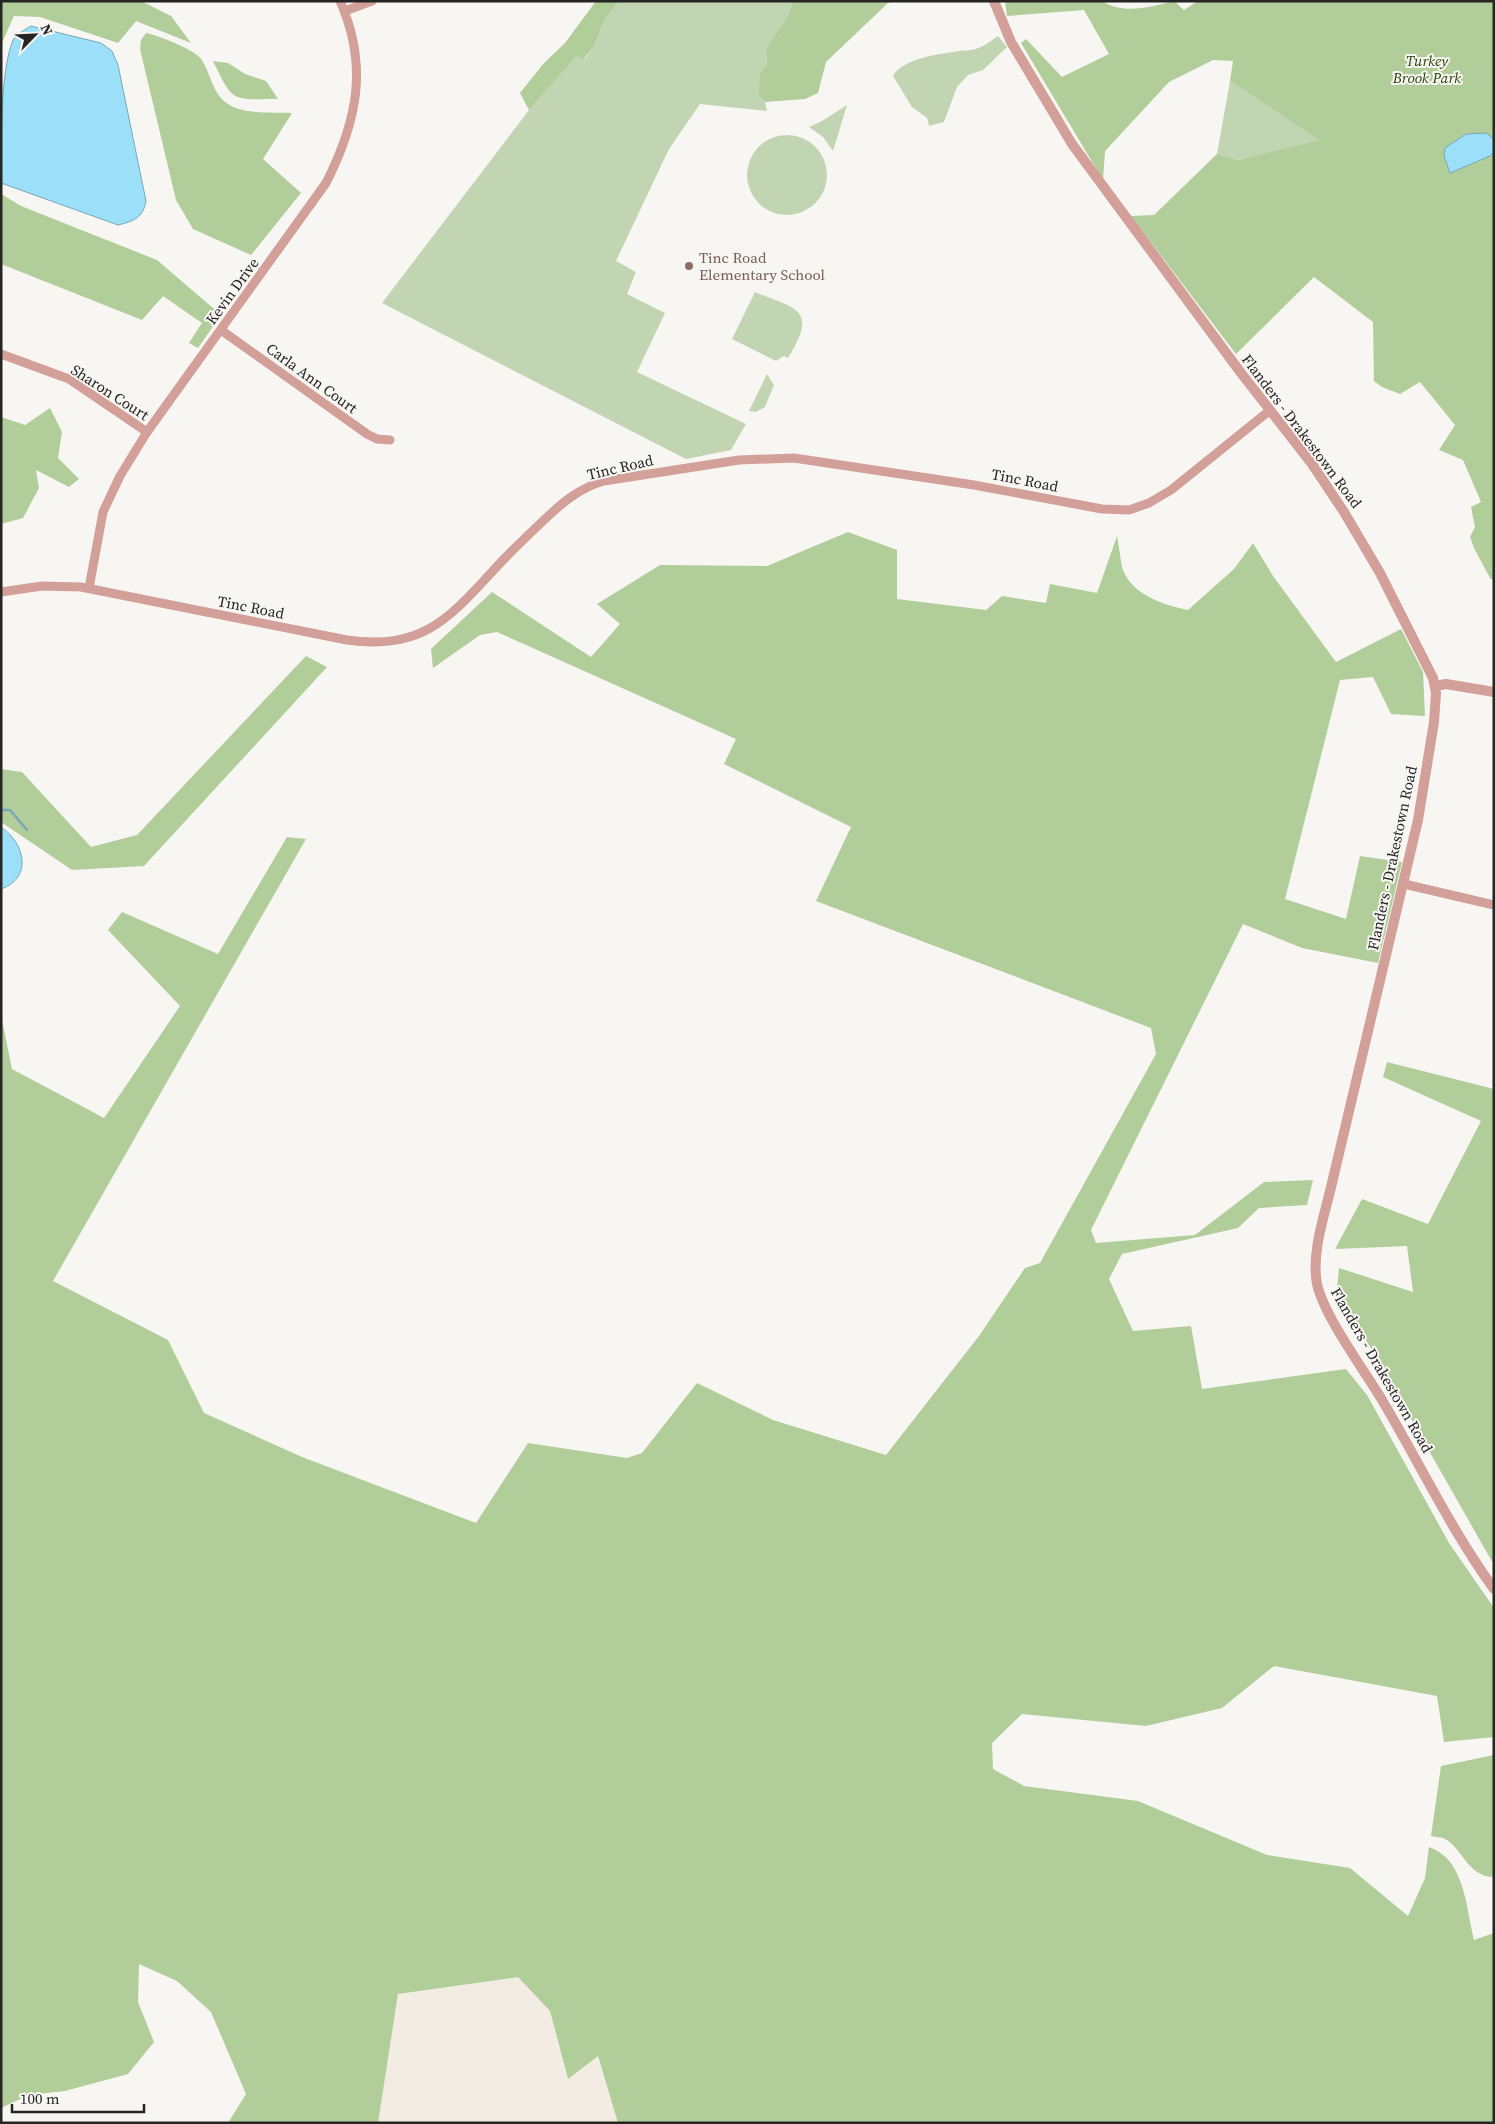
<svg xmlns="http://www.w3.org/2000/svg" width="1495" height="2124" font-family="'Source Serif 4',serif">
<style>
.built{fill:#f2ece2}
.green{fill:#c2d5b3}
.forest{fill:#b1cd99}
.water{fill:#9be0f8;stroke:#78a8b8}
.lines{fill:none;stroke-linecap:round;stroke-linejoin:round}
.stream{stroke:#78a8b8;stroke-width:2.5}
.minor{stroke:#d29f99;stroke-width:9}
.tertiary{stroke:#d29f99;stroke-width:10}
.education-dot{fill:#8d6e63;stroke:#f8f6f3;stroke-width:2}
.labels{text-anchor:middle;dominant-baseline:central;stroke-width:4;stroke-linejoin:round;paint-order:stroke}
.park-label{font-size:15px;font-style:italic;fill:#284108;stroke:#f8f6f3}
.education-label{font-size:15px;fill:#785e54;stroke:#f8f6f3;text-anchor:start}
.street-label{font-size:15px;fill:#262524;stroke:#f8f6f3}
</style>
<rect width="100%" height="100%" fill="#f8f6f3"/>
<path class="built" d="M518,1977L550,2011L567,2079L597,2056L618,2123H378L398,1994Z"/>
<g class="green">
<path d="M619,1H793L787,16L766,49L767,64L760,74L758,95L765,102L767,111L700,104L669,149L616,261L636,272L627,294L665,313L637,372L746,424L731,450L686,459L382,303L529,110L576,55L585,59L594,46L604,21Z"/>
<path d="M998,36L1007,47L983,70L968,75L957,87L944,122L929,126L927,118L912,107L893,76C903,58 940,54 959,51C965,50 972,51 978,48C985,46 992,40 998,36Z"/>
<path d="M1230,81L1320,140L1238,160L1217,154Z"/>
<path d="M847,105L833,151L823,137L809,127L822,121Z"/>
<circle cx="787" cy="175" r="40"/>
<path d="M755,292C798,310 818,309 788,358L784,356L776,361L732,339Z"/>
<path d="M767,374L774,385L765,407L756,412L749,411Z"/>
</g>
<g class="forest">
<path d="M1,1H141L171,16L191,43L136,21L118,43L40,17L14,16L1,45Z"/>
<path d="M596,1H619L604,21L594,46L584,59L576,56L529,110L520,93L544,63L565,43Z"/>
<path d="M793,1H896L888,3L826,62L818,93L805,99L765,102L758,95L760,74L767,64L766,49L787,16Z"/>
<path d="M1005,1H1102C1124,15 1150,7 1174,1L1184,10L1198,1H1494V581L1490,578L1474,548L1470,537L1475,527L1471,507L1481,502L1463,460L1439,450L1455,425L1420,382L1400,394L1382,387L1374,381L1373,322L1314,277L1236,354L1131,216L1154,215L1217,154L1238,160L1319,140L1230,81L1233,61L1213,60L1169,82L1105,151L1103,180L1021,43L1026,39L1062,77L1109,54L1084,10L1007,16Z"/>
<path d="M146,33C157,35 194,49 201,59C211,73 212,94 228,104C245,115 273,112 292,113L263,159L301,193L251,255L193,229L176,200L140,49L141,40Z"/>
<path d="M213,61L228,63L245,74L266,81L278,99C231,99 234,104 213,61Z"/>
<path d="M1,194L21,206L157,260L221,315L198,348L189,343L202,323L163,296L142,320L1,264Z"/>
<path d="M50,408L62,432L58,458L79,479L69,487L36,470L39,488L23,518L1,524V417L25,425Z"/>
<path d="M848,532L897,550V599L986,610L1002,596L1046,603L1050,584L1097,593L1117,536C1119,546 1120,557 1122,567C1130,594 1163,605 1188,610L1234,569L1253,543L1273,576L1336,662L1401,629L1423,672L1425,716L1391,714L1373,677L1340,680L1285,899L1346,919L1360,856L1402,862L1378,963L1302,948L1243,924L1091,1230L1096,1243L1195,1235L1264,1182L1313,1180L1307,1205L1259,1208L1238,1228L1122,1254L1109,1279L1133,1331L1191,1326L1202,1389L1346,1369L1367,1395L1449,1543L1494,1608V1737L1444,1742L1437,1696L1274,1666L1222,1708L1146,1726L1022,1714L992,1743L993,1769L1024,1786L1138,1801L1267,1855L1350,1868L1408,1916L1425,1878L1429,1847C1465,1859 1466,1908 1474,1940L1494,1933V2123H618L598,2056L568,2079L550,2011L518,1977L398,1994L378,2123H228L246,2094L211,2012L177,1981L139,1964L138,2002L154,2042L128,2074L65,2091L29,2095L1,2108V1015L12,1069L104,1118L180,1006L108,930L122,912L218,954L287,837L306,839L53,1281L168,1340L204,1413L302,1457L476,1523L528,1443L627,1458L642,1453L697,1383L773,1420L886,1455L979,1336L1025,1268L1040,1263L1156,1054L1151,1028L816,901L851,827L724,764L736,739L497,632L480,635L433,668L431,649L492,592L591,657L620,624L597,604L660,565L767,566Z"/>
<path d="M306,656L327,667L144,866L72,870L1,822V769L22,772L91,847L137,835Z"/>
<path d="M1387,1062L1494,1089V1565L1337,1289L1339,1268L1413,1292L1407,1246L1335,1249L1362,1199L1428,1224L1481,1121L1383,1077Z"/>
<path d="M1494,1755V1877C1467,1877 1462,1846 1443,1838C1440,1837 1434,1837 1431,1836L1441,1766Z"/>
</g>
<g class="water">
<path d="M31,26L101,43L112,51L118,65L146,201C143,218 134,221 118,225L1,183C1,144 0,72 13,40C17,34 24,30 31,26Z"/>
<path d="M1486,133L1493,138L1494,152L1490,156L1450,173L1444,156L1445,148L1466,134Z"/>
<path d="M1,827C25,843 33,878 1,889Z"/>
</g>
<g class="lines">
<path class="stream" d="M1,810H10L27,830"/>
<g class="minor">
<path d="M345,11L372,1"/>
<path d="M221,330L367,434L377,439L390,440"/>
<path d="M1,354L69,379L147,432"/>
<path d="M89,588L103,512L120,476L147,432L326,183C357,122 369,66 340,1"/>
<path d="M1,592L42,586L81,587L347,640C419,650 446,622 490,574C507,555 526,537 544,520C562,503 579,488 604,481L739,460L794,458L974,485L1102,509L1129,510L1149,503L1171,490L1269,411"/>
<path d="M1404,884L1494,905"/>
</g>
<g class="tertiary">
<path d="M994,1L1011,42L1072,144L1241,373L1312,464L1344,512L1380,573L1433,678L1436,693L1434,722L1418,820L1332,1183C1325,1214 1311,1252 1317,1284C1324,1316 1364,1370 1382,1400C1419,1462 1451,1530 1494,1589"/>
<path d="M1435,686L1446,684L1494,692"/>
</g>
</g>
<circle class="education-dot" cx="689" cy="266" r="5"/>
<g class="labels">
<g class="park-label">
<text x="1427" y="60">Turkey<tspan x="1427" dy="17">Brook Park</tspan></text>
</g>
<g class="education-label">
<text x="699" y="257">Tinc Road<tspan x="699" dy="17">Elementary School</tspan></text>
</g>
<g class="street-label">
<text transform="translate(232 291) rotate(-54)">Kevin Drive</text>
<text transform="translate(312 378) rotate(36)">Carla Ann Court</text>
<text transform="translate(110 392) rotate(33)">Sharon Court</text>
<text transform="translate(1302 431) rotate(53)">Flanders - Drakestown Road</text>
<text transform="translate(620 467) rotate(-13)">Tinc Road</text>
<text transform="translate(1025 480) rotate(11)">Tinc Road</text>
<text transform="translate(251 607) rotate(11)">Tinc Road</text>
<text transform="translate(1392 858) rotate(-78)">Flanders - Drakestown Road</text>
<text transform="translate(1382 1370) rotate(60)">Flanders - Drakestown Road</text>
</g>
</g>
<rect width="1495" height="2124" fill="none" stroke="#262524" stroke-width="5"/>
<g transform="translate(35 35) rotate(66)" stroke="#f8f6f3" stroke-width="4" paint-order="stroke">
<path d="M0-4L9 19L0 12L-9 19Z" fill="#262524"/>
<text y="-8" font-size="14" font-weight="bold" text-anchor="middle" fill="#262524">N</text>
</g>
<path d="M12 2104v8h132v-8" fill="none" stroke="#262524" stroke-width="2.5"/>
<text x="20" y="2104" font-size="15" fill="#262524" stroke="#f8f6f3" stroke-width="4" paint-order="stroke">100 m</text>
</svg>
